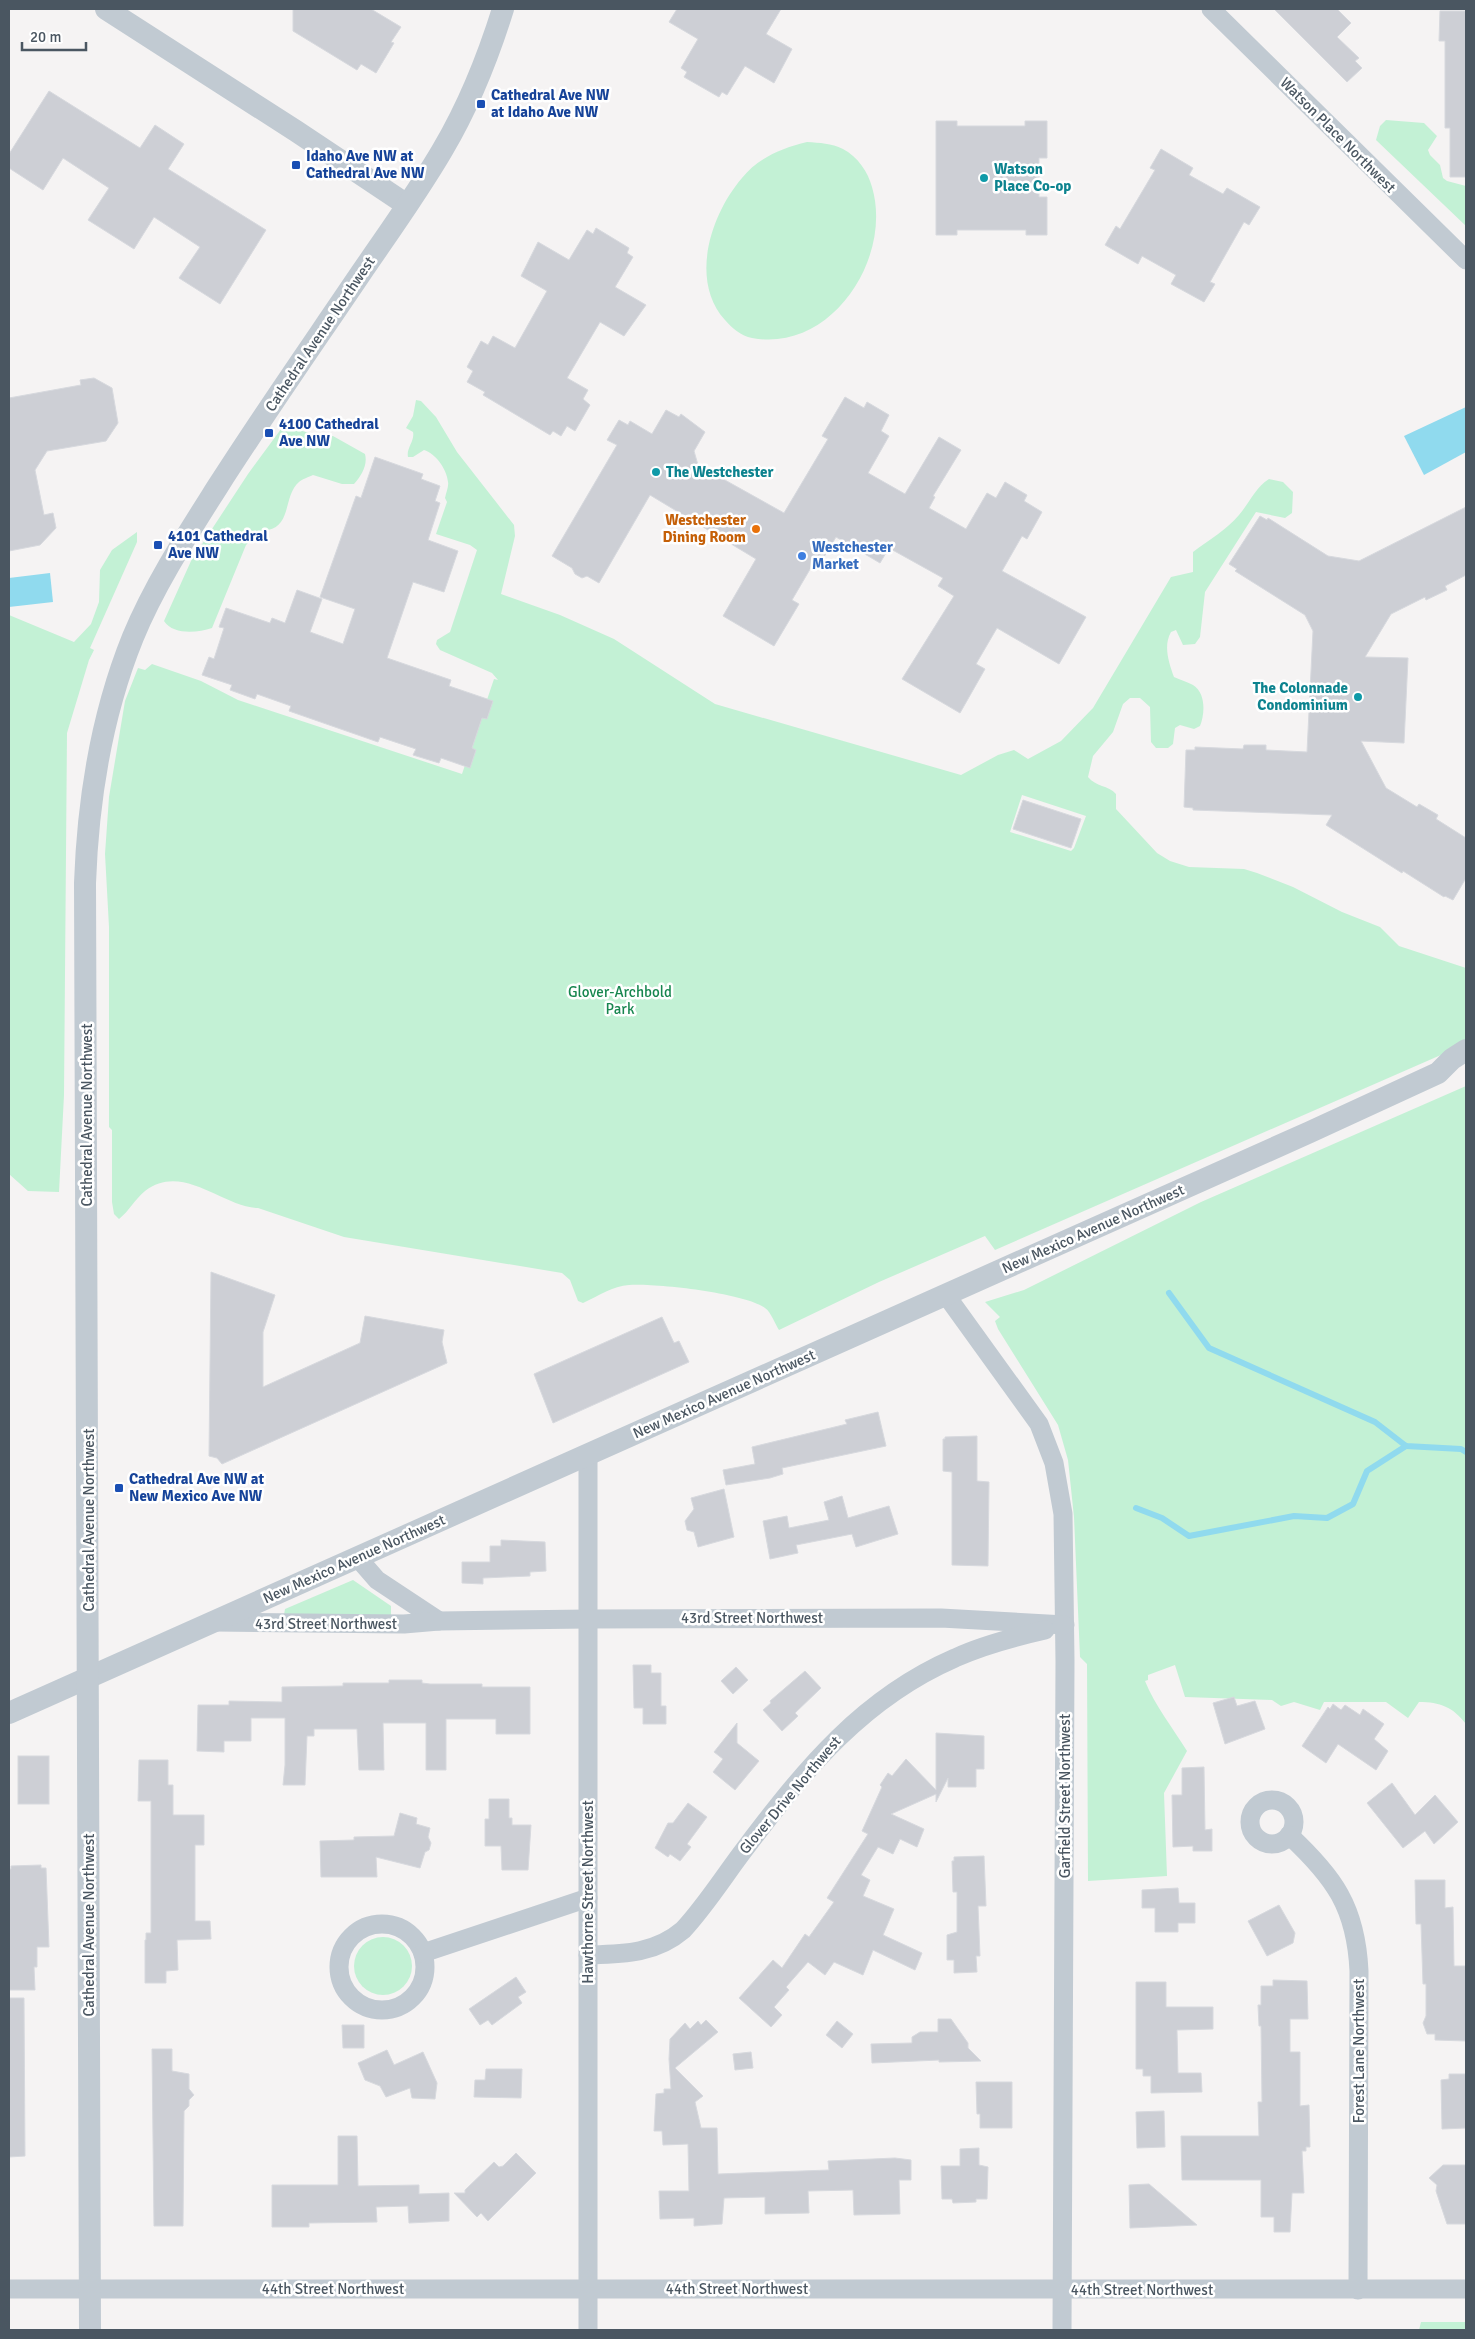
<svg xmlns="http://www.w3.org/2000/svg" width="1475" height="2339" font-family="Signika,sans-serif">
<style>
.green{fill:#c3f1d5;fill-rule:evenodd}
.water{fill:#90daee}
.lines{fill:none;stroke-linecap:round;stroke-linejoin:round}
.stream{stroke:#90daee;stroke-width:6}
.building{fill:#cdcfd5;stroke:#d7d9de}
.minor{stroke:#c1cad2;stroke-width:19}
.tertiary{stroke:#c1cad2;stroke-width:22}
.transit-dot{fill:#1a4fb4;stroke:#fff;stroke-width:2}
.culture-dot{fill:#0f9aa8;stroke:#fff;stroke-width:2}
.food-dot{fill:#e8710a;stroke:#fff;stroke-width:2}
.shop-dot{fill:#3f7fe0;stroke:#fff;stroke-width:2}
.labels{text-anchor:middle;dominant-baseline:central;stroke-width:5;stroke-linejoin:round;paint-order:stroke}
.transit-label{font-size:15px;font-weight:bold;fill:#164399;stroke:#fff;text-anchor:start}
.street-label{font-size:15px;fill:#4a5661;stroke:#fff}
.culture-label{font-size:15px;font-weight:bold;fill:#0d838f;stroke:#fff;text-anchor:start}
.food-label{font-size:15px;font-weight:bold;fill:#c56008;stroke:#fff;text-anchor:end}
.shop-label{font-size:15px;font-weight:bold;fill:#366cbe;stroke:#fff;text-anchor:start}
.park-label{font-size:15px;fill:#17864f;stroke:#fff}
</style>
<rect width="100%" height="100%" fill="#f5f3f3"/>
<g class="green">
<path d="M1386,120L1424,123L1437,136L1428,150L1430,155L1440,165L1443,178L1447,181L1466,186V226L1376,140L1380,126Z"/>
<path d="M807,142C820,143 831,143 843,149C858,157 868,172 872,187C893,258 831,353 752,338C741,336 732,328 725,320C689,280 711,214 742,178C758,158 782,148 807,142Z"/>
<path d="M416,400L421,401L436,417L457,452L514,525L515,536L501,594L560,615L614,639L715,704L961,775L998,755L1014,750L1028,759L1061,741L1093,708L1171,577L1193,572V552C1209,540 1226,530 1239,515C1250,502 1255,488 1269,479L1283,482L1293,492L1292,513L1285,518L1256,512L1205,592L1200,637L1195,644L1183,645L1176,630L1171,632C1163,646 1169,663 1174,677C1180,680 1188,682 1193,685C1206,693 1205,714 1200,726L1194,729L1180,725L1175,728L1173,744L1168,748H1156L1151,742L1150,707L1140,698H1130L1123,704L1113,732L1093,756L1088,777C1096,787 1108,785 1116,794V809L1157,853L1170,861L1189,867L1244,869L1257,873L1293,887L1342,912L1380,927L1399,946L1466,968V1041L1450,1051L995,1250L985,1236L879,1282L779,1330C775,1324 771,1312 765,1308C745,1293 655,1283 629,1285C613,1286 598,1296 583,1303L578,1301L570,1280L562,1273L344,1237L258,1208C222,1207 183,1162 145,1191C135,1199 129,1211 119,1219L114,1214L112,1202V1130L109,1127V927L105,854L109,797L125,701L138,668L145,670L152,664L201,681L238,700L462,774L494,679L498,680L492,673L440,650L436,644L437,640L450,632L477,550L470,545L436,534L447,502L445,498C446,493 449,486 448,482C447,469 435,453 424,450L413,457H408C406,448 415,441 413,432L406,428L413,416ZM1022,795L1086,816L1074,848L1071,851L1010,832Z"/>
<path d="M284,425L315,435L333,436L365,454C368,465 361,476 354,484H342L313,475C309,477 302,479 299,482C283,496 292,525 268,530L262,539L251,540L246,545L212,628C197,633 173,635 164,621L191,561L248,474Z"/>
<path d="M137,532V542L90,648L94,650L89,660L67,733L64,1095L59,1192L28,1191L9,1174V615L74,642L91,624L99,602L100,570L112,550Z"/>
<path d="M1466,1086V1724C1453,1707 1440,1702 1419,1702L1408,1718L1386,1702H1324L1320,1710L1294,1702L1281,1706L1272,1700L1185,1697L1175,1665L1148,1675V1680L1145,1681C1155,1706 1173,1728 1187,1751L1164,1793L1167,1876L1088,1881L1087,1664L1080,1657L1074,1517L1068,1460L1058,1425L998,1329L995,1321L1000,1317L985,1302L1024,1290L1201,1202Z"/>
<path d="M353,1580L391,1606V1615H284L285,1609Z"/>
<circle cx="383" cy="1966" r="29"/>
<path d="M1421,2322H1466V2330H1419Z"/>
</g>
<g class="water">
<path d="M1466,407V452L1424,475L1404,436Z"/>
<path d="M50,573L53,602L9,607V578Z"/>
</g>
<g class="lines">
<g class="stream">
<path d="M1169,1293L1209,1348L1375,1422L1406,1446L1461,1449L1466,1452"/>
<path d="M1136,1508L1162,1518L1189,1536L1294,1516L1327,1518L1353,1504L1367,1471L1406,1446"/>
</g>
</g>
<g class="building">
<path d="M293,9H371L401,27L391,42L394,43L376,73L361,64L357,70L293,31Z"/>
<path d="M677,9H781L766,34L792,49L774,83L745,66L727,95L722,92L719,97L684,77L687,72L681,68L698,39L669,22Z"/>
<path d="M1274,9H1337L1351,23L1337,37L1359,58L1355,61L1362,68L1347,82Z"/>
<path d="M1440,11H1466V177H1450V128H1445V41H1439Z"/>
<path d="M49,91L140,148L155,125L184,144L168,169L266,230L220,304L179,278L200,247L154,217L134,249L88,220L109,188L63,158L43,190L9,168V154Z"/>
<path d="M936,121H957V126H1025V121H1047V158H1039V197H1047V235H1026V230H957V235H936Z"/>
<path d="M1161,149L1193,168L1189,175L1223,194L1227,188L1260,207L1249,225L1244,222L1210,282L1215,284L1204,302L1171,284L1176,275L1142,256L1138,264L1105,245L1116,226L1120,229L1155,170L1150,168Z"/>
<path d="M596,228L629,248L627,253L633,257L615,287L646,305L624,336L600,322L567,378L588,390L583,399L590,405L575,431L567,426L561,436L553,431L550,435L483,395L485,392L467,382L473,371L467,367L481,341L488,345L493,336L515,348L547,291L521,276L538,242L569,260L587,230L593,234Z"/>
<path d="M94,378L112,388L118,423L106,441L47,451L35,470L44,515L53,513L56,528L40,545L9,551V398L81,385L80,380Z"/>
<path d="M845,397L864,408L867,402L889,415L881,431L889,436L868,473L905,494L939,437L961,450L933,496L935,497L929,508L966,529L987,493L996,498L1005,482L1027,495L1024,501L1042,512L1027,539L1022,536L1002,571L1086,617L1059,664L997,628L976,664L985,669L960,713L902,679L954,596L938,586L943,578L889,548L880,563L836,537L821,562L816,559L792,600L799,604L774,646L723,616L756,559L650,495L599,583L587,576L582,578L575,574L572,568L552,556L617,445L607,440L619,420L628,425L630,421L652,434L666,410L679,417L681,414L705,432L694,451L698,465L784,513L828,439L822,436Z"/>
<path d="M375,457L423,474L421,479L440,486L435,501L440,503L428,540L458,551L444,592L413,582L387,658L451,680L449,686L493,701L487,719L482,718L472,748L476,750L470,768L441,758L439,763L413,755L416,749L380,737L378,742L289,711L291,706L257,694L255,699L230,690L232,685L202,675L209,657L214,659L224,628L219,627L226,608L270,623L272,618L285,623L297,590L322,599L310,632L343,644L355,609L320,597L356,496L361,498Z"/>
<path d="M1466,507V575L1445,586L1447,590L1426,600L1425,597L1391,614L1365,657L1408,658L1404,743L1361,741L1386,788L1417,807L1419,804L1438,815L1436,819L1466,838V878L1453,900L1445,896L1444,897L1403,871L1402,873L1326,825L1332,815L1193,810V808L1184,807L1186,750H1195V747L1243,749L1244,745H1266V750L1307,752L1313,631L1305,615L1235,571L1237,569L1229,564L1260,516L1267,520L1268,518L1328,556L1359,561Z"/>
<path d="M1023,800L1081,819L1071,848L1013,829Z"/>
<path d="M211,1272L275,1295L263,1332V1387L360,1343L365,1316L444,1330L442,1342L447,1363L222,1464L217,1458L209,1456Z"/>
<path d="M662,1317L674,1343L679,1341L689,1362L553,1423L534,1374Z"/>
<path d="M878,1412L886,1446L782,1468L783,1474L770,1478L726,1485L723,1470L755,1464L752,1447L847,1424L845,1420Z"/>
<path d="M977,1436V1481L989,1482L988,1566L952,1565V1472L943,1471V1439H945V1437Z"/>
<path d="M724,1489L734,1537L698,1547L694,1532L687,1530L685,1521L694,1509L691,1498Z"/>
<path d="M842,1496L848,1518L889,1506L898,1534L856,1547L852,1534L796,1545L798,1553L770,1559L763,1521L787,1516L789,1528L829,1520L824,1502Z"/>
<path d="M501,1540L545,1542L546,1571L530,1572V1576L483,1578V1584L462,1583V1562H490V1546H501Z"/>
<path d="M633,1665H651V1673H661V1706H666V1724H643V1708H634Z"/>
<path d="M736,1667L748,1680L733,1694L721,1681Z"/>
<path d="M805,1671L821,1688L795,1713L798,1716L782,1731L763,1710L771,1703L770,1701Z"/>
<path d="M389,1680H422V1683L430,1684H482V1687H530V1734H496V1719H446V1770H426V1723H383L384,1770H359L357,1729H314V1736H307L305,1785H283L285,1765V1718H251V1741H224V1752L197,1751L198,1705H229V1701L282,1702V1687L343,1686V1683H389Z"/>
<path d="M1234,1697L1237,1706L1255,1701L1265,1729L1225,1744L1213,1703Z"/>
<path d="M1333,1704L1341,1710L1345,1705L1360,1715L1363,1709L1384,1724L1374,1739L1388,1751L1376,1770L1338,1744L1326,1763L1302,1746L1328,1707L1330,1709Z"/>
<path d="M737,1723V1743L759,1761L735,1790L713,1772L723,1759L714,1752Z"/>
<path d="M936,1733L984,1736V1769H976V1787H948V1778L936,1802V1794L891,1814L924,1829L917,1847L900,1839L893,1854L878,1847L861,1875L870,1880L863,1896L894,1909L883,1935L922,1953L915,1970L873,1950L863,1975L834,1962L825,1975L808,1962L786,1987L789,1990L774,2007L782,2015L771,2027L739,1998L773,1960L782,1968L805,1934L809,1937L834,1902L827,1898L868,1834L862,1831L882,1787L880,1785L888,1773L892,1776L906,1759L936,1790Z"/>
<rect x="18" y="1756" width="31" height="48"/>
<path d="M139,1760H168V1785H173V1815H204V1845H195V1921H210L211,1939L177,1940L178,1970L166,1971V1983H145V1940H146V1933H151V1801H138Z"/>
<path d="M1204,1767L1205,1830L1212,1829V1851H1193V1846L1173,1847L1172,1795H1182V1768Z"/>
<path d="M1392,1783L1415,1815L1435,1795L1458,1822L1434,1844L1425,1831L1403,1848L1367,1803Z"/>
<path d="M489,1799H509V1818H512V1825H531L528,1870H502L501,1846H485V1819H489Z"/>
<path d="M688,1803L707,1817L687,1844L691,1847L680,1861L670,1854L668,1857L655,1848L668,1823H673Z"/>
<path d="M400,1813L417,1818L416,1824L430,1828L428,1837L431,1843L429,1850L425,1852L420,1868L376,1857L377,1877H321L320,1841L354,1840V1837L394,1836Z"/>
<path d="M984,1856L986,1906H978L980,1956H976L977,1972L954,1973V1960H947V1935L957,1932V1892H953L952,1861H954V1857Z"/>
<path d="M41,1865V1868H46L49,1947H37V1967H34L35,1990H9V1869H11V1866Z"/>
<path d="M1415,1880H1445V1908L1453,1907L1454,1966H1466V2041L1435,2040V2034H1427L1423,2023L1426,2016V1984H1423L1421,1924H1416Z"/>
<path d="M1178,1888L1179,1903H1195V1923H1178V1932H1155V1908H1142V1890Z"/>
<path d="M1279,1905L1295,1933L1293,1943L1267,1956L1248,1921Z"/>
<path d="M516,1977L526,1992L518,1997L522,2003L492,2025L488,2020L480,2025L469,2009Z"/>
<path d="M1273,1980L1307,1981L1308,2019H1290V2052H1300V2106L1309,2105L1310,2147H1306V2151H1302L1304,2193H1292L1290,2232H1274V2217H1261V2180H1182L1181,2136H1259L1258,2102H1262L1261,2026H1259L1258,2005H1261V1986H1273Z"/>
<path d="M1136,1982H1166V2007H1213V2029L1177,2030L1178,2073H1201L1202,2092L1151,2093V2076H1143V2069H1136Z"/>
<path d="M9,1998H24L25,2156L9,2157Z"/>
<path d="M938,2019H951L968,2043V2048L981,2061L939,2062V2060L872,2063L871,2044L912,2043V2037L920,2032H938Z"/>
<path d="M706,2020L718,2032L675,2068L703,2096L695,2102L701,2128H717L718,2174L829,2170L828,2161L895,2158L911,2160V2180H899L900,2214L854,2215L853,2190L808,2191L809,2213L765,2214V2197L724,2198L722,2224L694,2226V2218L660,2219L659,2191H689L688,2144L663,2145L662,2131H654L656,2094L664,2093V2089H671L669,2059L670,2039L685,2023L690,2029L698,2021L701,2025Z"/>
<path d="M837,2021L853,2034L842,2048L826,2035Z"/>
<path d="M342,2025H364V2048H343Z"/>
<path d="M152,2049H172V2071L189,2074V2089L194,2095L189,2100V2106L184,2111L183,2226H154Z"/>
<path d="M387,2050L394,2065L423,2052L437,2083L435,2099L412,2098L410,2088L386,2097L380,2086L365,2080L358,2063Z"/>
<path d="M751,2052L753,2068L735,2070L733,2054Z"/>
<path d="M486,2069H522L521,2098L474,2097L475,2080H485Z"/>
<path d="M1449,2074H1466V2128L1442,2129L1441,2080L1449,2079Z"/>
<path d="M976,2082H1012V2128H980V2114H977Z"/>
<path d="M1164,2111L1165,2147L1137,2148L1136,2112Z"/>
<path d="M338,2136H357L358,2186L419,2185V2194L449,2193V2221L409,2223L408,2206L376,2207L377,2222L309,2223V2227H272V2185H338Z"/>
<path d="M979,2148V2165L988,2167L987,2199H976V2202L953,2203L952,2199H942L941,2166H960V2149Z"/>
<path d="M516,2153L536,2173L488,2221L481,2213L477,2217L454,2193H465V2190L494,2162L499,2167L503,2166Z"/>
<path d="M1443,2165H1466V2224H1447L1436,2191L1437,2185L1429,2178Z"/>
<path d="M1149,2184L1197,2225L1130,2228L1129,2185Z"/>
</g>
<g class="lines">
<g class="minor">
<path d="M1211,9L1466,260"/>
<path d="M946,1295L1039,1424L1054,1463L1063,1514L1065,1661L1062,2330"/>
<path d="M588,1455V2330"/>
<path d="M357,1557L377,1580L439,1621"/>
<path d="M215,1622L404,1624L439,1621L588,1619L941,1618L1065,1625"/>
<circle cx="1272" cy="1822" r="22"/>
<path d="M1289,1835C1334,1877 1356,1907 1359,1971L1358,2290"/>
<circle cx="382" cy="1967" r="43"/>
<path d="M423,1953L588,1898"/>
<path d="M588,1955C623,1954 655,1954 683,1930C707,1904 726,1873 747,1846C806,1768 863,1698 955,1658C983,1645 1014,1637 1045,1630"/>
<path d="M9,2289H1466"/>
</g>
<g class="tertiary">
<path d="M106,9L296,131L407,205"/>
<path d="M9,1713L1310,1132L1438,1073L1452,1059L1466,1050"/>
<path d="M90,2330L85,883C88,799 101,716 133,637C155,584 187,535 218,486C264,414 313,344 361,273C389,232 418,192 443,149C469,105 488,57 503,9"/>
</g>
</g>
<g class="transit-dot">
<rect x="476" y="99" width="10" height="10" rx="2.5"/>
<rect x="291" y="160" width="10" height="10" rx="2.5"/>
<rect x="264" y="428" width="10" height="10" rx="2.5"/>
<rect x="153" y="540" width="10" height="10" rx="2.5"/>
<rect x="114" y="1483" width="10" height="10" rx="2.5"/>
</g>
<g class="culture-dot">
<circle cx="984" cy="178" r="5"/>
<circle cx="656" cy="472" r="5"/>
<circle cx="1358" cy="697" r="5"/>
</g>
<circle class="food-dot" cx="756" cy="529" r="5"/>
<circle class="shop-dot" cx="802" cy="556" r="5"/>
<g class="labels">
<g class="transit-label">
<text x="491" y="95">Cathedral Ave NW<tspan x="491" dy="17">at Idaho Ave NW</tspan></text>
<text x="306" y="156">Idaho Ave NW at<tspan x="306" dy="17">Cathedral Ave NW</tspan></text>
<text x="279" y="424">4100 Cathedral<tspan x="279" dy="17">Ave NW</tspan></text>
<text x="168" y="536">4101 Cathedral<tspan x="168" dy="17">Ave NW</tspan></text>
<text x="129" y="1479">Cathedral Ave NW at<tspan x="129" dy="17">New Mexico Ave NW</tspan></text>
</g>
<g class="street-label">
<text transform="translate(1338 135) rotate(45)">Watson Place Northwest</text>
<text transform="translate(320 334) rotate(-56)">Cathedral Avenue Northwest</text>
<text transform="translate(87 1115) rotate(-90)">Cathedral Avenue Northwest</text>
<text transform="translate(1093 1229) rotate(-24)">New Mexico Avenue Northwest</text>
<text transform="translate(724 1394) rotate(-24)">New Mexico Avenue Northwest</text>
<text transform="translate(89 1520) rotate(-90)">Cathedral Avenue Northwest</text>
<text transform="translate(354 1559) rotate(-24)">New Mexico Avenue Northwest</text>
<text x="752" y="1618">43rd Street Northwest</text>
<text x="326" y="1624">43rd Street Northwest</text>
<text transform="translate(790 1795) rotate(-50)">Glover Drive Northwest</text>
<text transform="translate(1065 1796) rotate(-90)">Garfield Street Northwest</text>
<text transform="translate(588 1892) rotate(-90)">Hawthorne Street Northwest</text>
<text transform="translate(89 1925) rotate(-90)">Cathedral Avenue Northwest</text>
<text transform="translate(1359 2051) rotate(-90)">Forest Lane Northwest</text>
<text x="333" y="2289">44th Street Northwest</text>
<text x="737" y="2289">44th Street Northwest</text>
<text x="1142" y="2290">44th Street Northwest</text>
</g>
<g class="culture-label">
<text x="994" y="169">Watson<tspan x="994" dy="17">Place Co-op</tspan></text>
<text x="666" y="472">The Westchester</text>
<text x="1348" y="688" text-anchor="end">The Colonnade<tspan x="1348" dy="17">Condominium</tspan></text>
</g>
<g class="food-label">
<text x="746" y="520">Westchester<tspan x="746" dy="17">Dining Room</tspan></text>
</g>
<g class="shop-label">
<text x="812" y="547">Westchester<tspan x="812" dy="17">Market</tspan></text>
</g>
<g class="park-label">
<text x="620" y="992">Glover-Archbold<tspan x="620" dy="17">Park</tspan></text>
</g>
</g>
<rect width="1475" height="2339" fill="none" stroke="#4a5661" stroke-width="20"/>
<path d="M22 42v8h64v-8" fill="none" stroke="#4a5661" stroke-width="2.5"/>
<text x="30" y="42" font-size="15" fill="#4a5661" stroke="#ffffff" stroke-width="4" paint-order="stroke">20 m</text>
</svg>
